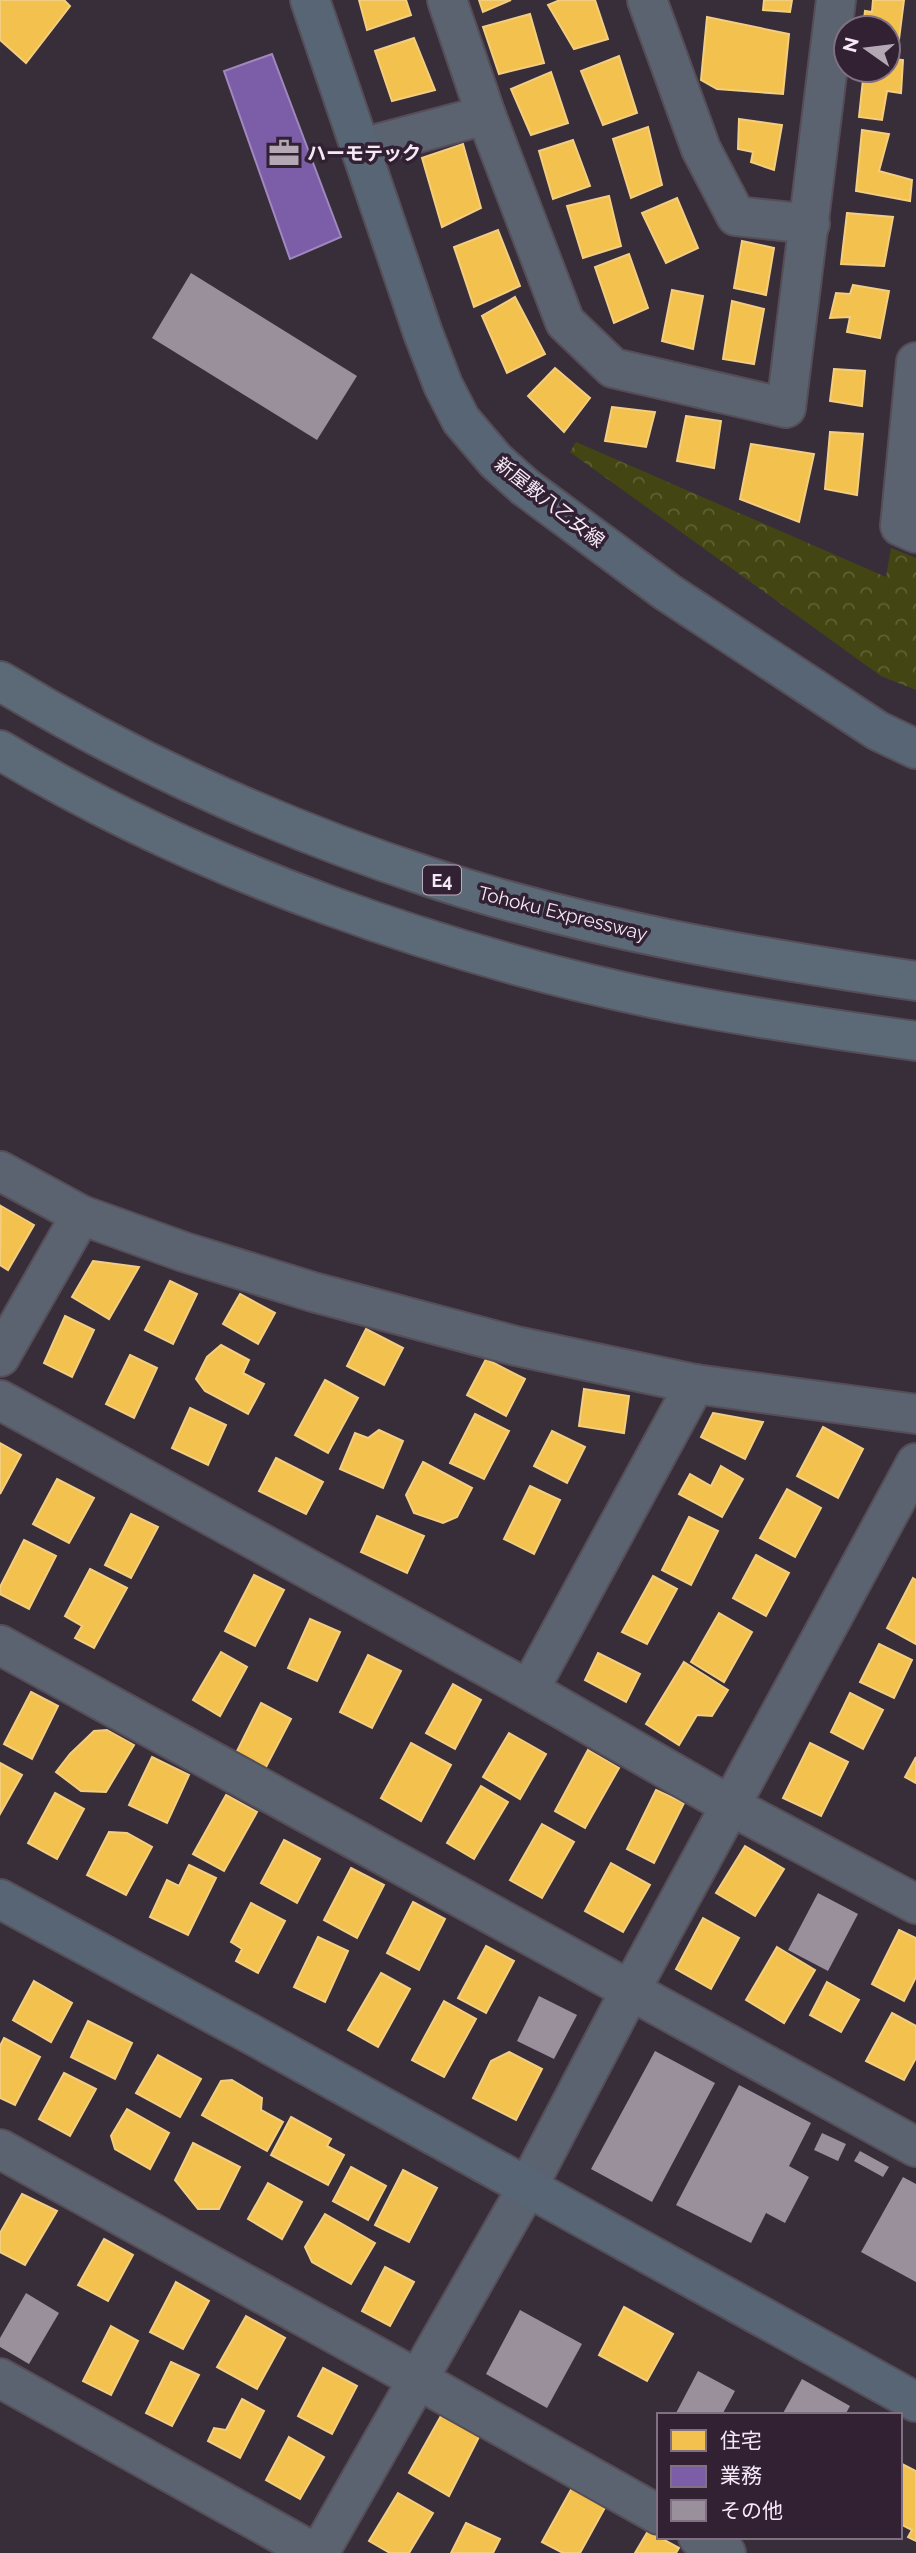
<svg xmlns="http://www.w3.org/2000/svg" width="916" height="2553" font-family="Raleway,'Noto Sans JP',sans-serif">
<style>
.forest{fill:url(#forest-crowns)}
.homes{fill:#f2c14e;stroke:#f3cd80;stroke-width:2}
.offices{fill:#7b5ea7;stroke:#a088bf;stroke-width:2}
.building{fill:#9a909c}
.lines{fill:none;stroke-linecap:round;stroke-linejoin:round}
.street-casing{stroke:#554d57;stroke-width:42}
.secondary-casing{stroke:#554d57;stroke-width:42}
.highway-casing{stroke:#554d57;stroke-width:42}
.street{stroke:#5a636f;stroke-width:38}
.secondary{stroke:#576574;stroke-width:38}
.highway{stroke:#5c6977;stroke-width:38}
.labels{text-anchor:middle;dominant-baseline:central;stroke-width:7;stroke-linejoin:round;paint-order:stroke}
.shield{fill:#322033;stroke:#baadbc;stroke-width:2}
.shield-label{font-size:18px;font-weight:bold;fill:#f5e9f6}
.poi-label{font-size:19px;font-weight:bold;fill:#f5e9f6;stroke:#322033;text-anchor:start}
.street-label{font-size:19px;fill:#f5e9f6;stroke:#322033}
</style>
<defs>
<pattern id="forest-crowns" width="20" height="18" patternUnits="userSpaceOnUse" patternTransform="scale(1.75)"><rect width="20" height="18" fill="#434612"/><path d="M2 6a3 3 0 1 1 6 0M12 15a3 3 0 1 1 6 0" fill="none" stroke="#5f6135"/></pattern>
</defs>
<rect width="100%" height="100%" fill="#382e3a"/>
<path class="forest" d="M576,442L886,577L891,548L916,558V690L881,676L570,452Z"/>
<g class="homes">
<path d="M0,0H64L70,6L26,63L0,40Z"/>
<path d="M359,0H406L411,15L367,30Z"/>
<path d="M479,0H511L483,12Z"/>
<path d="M560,0H595L608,39L574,49L548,5Z"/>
<path d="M764,0H792L790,12L763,10Z"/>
<path d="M873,0H904L898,47L888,46V28H863L865,11L872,12Z"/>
<path d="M530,14L544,63L499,74L483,27Z"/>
<path d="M707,17L789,34L783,94L717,89L701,80Z"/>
<path d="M414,38L435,90L392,101L375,51Z"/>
<path d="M619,56L637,113L603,125L581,71Z"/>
<path d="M888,58L903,60L901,93L887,91L882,120L859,117L864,70H888Z"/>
<path d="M551,72L568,123L531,135L511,89Z"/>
<path d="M739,119L782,125L774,170L751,162L753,152L738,149Z"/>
<path d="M648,127L662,185L631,198L613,139Z"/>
<path d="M862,130L889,134L879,171L912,180L910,201L856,191Z"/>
<path d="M573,140L590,186L553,199L539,151Z"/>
<path d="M463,144L481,208L442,227L422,158Z"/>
<path d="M609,196L621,246L583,258L567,206Z"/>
<path d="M677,198L698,248L666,263L642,213Z"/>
<path d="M847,213L893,217L884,266L841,264Z"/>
<path d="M498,230L520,286L474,307L454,247Z"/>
<path d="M742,241L774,248L766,295L734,288Z"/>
<path d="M629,254L648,308L614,323L595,267Z"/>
<path d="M853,285L889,291L880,338L847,332L850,317L830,318L836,293L850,294Z"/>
<path d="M672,290L703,296L693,349L662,341Z"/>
<path d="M515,297L545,354L507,373L482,316Z"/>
<path d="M732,301L764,309L754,364L723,359Z"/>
<path d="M555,368L590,398L564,432L528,396Z"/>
<path d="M834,369L865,371L862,406L830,401Z"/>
<path d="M612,407L655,412L646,447L605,441Z"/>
<path d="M686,416L721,421L714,468L677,461Z"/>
<path d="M830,432L863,434L857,495L825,489Z"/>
<path d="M751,444L814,454L799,522L740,499Z"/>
<path d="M1,1206L34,1225L8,1270L0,1265Z"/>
<path d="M93,1261L139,1267L109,1319L72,1297Z"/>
<path d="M170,1281L197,1294L173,1344L145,1330Z"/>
<path d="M240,1294L275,1313L258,1344L223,1324Z"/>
<path d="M65,1316L94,1330L72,1377L44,1363Z"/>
<path d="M366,1329L403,1348L384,1385L347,1366Z"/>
<path d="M221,1345L249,1360L243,1373L264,1384L248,1414L205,1391L196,1379L207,1357Z"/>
<path d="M130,1355L157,1368L134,1418L106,1404Z"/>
<path d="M486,1359L525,1379L506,1416L467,1395Z"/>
<path d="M325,1380L358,1398L328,1453L295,1435Z"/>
<path d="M584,1389L629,1396L624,1433L579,1426Z"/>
<path d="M190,1408L226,1425L208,1465L172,1448Z"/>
<path d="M713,1413L763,1422L745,1459L701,1437Z"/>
<path d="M475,1414L509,1431L484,1479L450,1463Z"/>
<path d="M823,1427L863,1449L838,1498L797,1476Z"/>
<path d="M379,1430L403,1441L383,1488L340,1469L355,1433L368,1438Z"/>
<path d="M552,1431L585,1447L567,1483L534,1466Z"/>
<path d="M0,1443L21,1455L0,1494Z"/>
<path d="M276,1458L323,1482L306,1514L259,1491Z"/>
<path d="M423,1462L472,1488L457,1517L443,1523L414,1513L406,1495Z"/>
<path d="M721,1466L743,1479L722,1517L679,1494L690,1474L711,1486Z"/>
<path d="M57,1479L94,1498L69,1543L33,1524Z"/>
<path d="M530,1486L560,1500L534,1554L504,1539Z"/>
<path d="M787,1489L821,1508L795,1557L760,1538Z"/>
<path d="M131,1514L158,1527L131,1578L105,1565Z"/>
<path d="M377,1516L424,1536L407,1573L361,1552Z"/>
<path d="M689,1517L718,1531L691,1585L662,1570Z"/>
<path d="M24,1540L56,1556L29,1609L0,1594V1587Z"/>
<path d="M756,1555L789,1573L766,1616L733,1598Z"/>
<path d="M90,1569L127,1588L94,1648L75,1638L82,1626L65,1616Z"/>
<path d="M254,1575L284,1590L255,1646L225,1631Z"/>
<path d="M653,1576L677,1589L647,1644L622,1632Z"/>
<path d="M913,1578L916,1580V1644L887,1628Z"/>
<path d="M719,1613L752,1632L724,1682L691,1662Z"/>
<path d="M310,1619L340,1632L317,1681L288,1668Z"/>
<path d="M879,1644L912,1660L894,1698L860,1682Z"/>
<path d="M221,1652L247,1667L220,1716L193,1700Z"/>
<path d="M598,1653L640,1674L626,1702L585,1680Z"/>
<path d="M368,1655L401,1671L372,1728L340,1712Z"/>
<path d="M684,1662L728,1690L712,1716L697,1715L679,1745L646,1724Z"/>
<path d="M453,1684L481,1700L455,1749L426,1733Z"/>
<path d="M31,1692L58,1706L32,1759L4,1744Z"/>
<path d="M850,1693L883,1710L863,1749L831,1732Z"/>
<path d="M261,1703L291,1719L265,1769L236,1753Z"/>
<path d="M107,1730L134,1745L106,1792L81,1791L56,1772L70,1754L94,1731Z"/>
<path d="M509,1733L546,1754L520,1799L483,1777Z"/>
<path d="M411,1743L451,1765L421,1821L381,1798Z"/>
<path d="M810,1743L848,1762L821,1816L783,1798Z"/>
<path d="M588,1750L619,1768L585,1828L555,1811Z"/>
<path d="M152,1757L189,1775L167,1823L129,1805Z"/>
<path d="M916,1757V1783L905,1777Z"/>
<path d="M0,1763L22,1775L0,1814Z"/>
<path d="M481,1786L508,1802L474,1859L447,1843Z"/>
<path d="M656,1790L684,1803L654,1863L627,1849Z"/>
<path d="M55,1793L84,1809L57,1859L28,1843Z"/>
<path d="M226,1795L257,1812L224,1871L193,1854Z"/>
<path d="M542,1824L574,1842L542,1898L510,1880Z"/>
<path d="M109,1832L127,1833L152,1847L126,1895L87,1875Z"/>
<path d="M284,1840L320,1859L297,1903L261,1883Z"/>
<path d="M745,1846L784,1869L755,1916L716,1893Z"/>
<path d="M611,1863L650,1885L623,1932L585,1911Z"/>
<path d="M189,1865L216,1878L188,1935L150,1917L167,1880L179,1886Z"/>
<path d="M351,1868L384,1885L357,1938L324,1920Z"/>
<path d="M413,1902L445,1919L419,1970L387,1953Z"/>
<path d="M251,1903L285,1921L258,1973L236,1961L242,1949L231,1942Z"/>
<path d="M703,1918L739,1938L711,1989L676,1969Z"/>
<path d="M899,1930L916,1938V1977L904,2001L872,1984Z"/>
<path d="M318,1937L348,1951L325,2002L294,1987Z"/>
<path d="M486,1946L514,1961L486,2013L458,1998Z"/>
<path d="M777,1947L815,1970L784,2023L746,2000Z"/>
<path d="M381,1973L410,1989L378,2047L348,2030Z"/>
<path d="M34,1981L72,2003L51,2042L13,2020Z"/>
<path d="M827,1982L859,2000L841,2032L810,2015Z"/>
<path d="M444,2001L476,2019L444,2077L412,2060Z"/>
<path d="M892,2013L916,2026V2058L904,2080L866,2061Z"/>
<path d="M88,2021L132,2043L115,2079L71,2057Z"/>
<path d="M4,2038L40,2057L15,2105L0,2098V2046Z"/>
<path d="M509,2052L542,2069L516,2120L473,2098L491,2061Z"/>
<path d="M158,2055L201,2079L180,2117L136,2093Z"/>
<path d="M64,2073L96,2089L70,2136L39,2119Z"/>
<path d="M232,2080L262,2098L261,2110L283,2122L267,2151L202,2115L221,2081Z"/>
<path d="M127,2109L169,2133L150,2169L115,2149L111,2136Z"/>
<path d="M291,2117L331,2139L327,2146L344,2155L328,2185L271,2155Z"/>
<path d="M193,2143L240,2167L219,2209H198L175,2180Z"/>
<path d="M351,2167L386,2186L368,2220L333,2201Z"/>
<path d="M403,2170L437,2188L409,2242L375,2225Z"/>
<path d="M268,2183L302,2202L282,2239L248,2219Z"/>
<path d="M22,2194L57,2211L25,2265L0,2252V2233Z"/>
<path d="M325,2214L375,2243L351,2284L312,2262L305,2247Z"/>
<path d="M104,2239L133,2255L108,2301L78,2285Z"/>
<path d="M385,2267L414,2282L390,2326L362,2311Z"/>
<path d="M176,2282L209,2301L183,2349L150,2332Z"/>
<path d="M624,2307L673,2334L647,2381L599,2355Z"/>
<path d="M246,2316L285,2338L257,2389L217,2367Z"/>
<path d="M111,2326L138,2341L111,2395L83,2381Z"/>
<path d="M171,2362L199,2375L172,2426L146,2413Z"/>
<path d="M323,2368L357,2386L332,2434L298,2416Z"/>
<path d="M242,2399L264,2411L240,2458L208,2441L214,2428L226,2430Z"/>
<path d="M442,2414L480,2435L449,2496L409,2473Z"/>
<path d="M289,2437L324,2457L300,2499L266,2480Z"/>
<path d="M900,2463L916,2471V2541L908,2537L912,2530L900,2524Z"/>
<path d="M573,2486L607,2504L580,2553H563L542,2542Z"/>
<path d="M398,2493L433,2513L409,2553H390L369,2541Z"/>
<path d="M466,2523L500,2539L493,2553H451Z"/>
<path d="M648,2531L679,2548L676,2553H635Z"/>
</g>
<path class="offices" d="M272,54L341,237L290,259L224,71Z"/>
<g class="building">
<path d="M191,273L357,376L317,440L152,338Z"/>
<path d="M818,1893L858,1914L828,1971L788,1950Z"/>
<path d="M539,1996L577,2015L554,2059L517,2041Z"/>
<path d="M655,2051L715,2083L652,2202L591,2169Z"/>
<path d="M739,2085L811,2123L789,2166L809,2177L785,2223L766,2213L751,2243L676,2205Z"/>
<path d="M822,2133L846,2144L838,2161L814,2150Z"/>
<path d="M860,2151L889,2167L883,2177L854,2161Z"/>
<path d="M903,2177L916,2184V2282L861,2252Z"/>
<path d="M26,2293L59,2313L29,2364L0,2347V2338Z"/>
<path d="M520,2310L582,2344L547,2408L486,2374Z"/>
<path d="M698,2371L735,2391L722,2415H675Z"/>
<path d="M802,2379L850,2406L845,2415H782Z"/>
</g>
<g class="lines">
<g class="street-casing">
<g id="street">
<path d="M447,0L486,115L565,322L613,368L786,408L836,0"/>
<path d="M647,0L701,149L736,216L810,224"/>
<path d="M361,148L486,115"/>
<path d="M916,362L900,526L916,533"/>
<path d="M0,1171L81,1215L184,1252L313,1292L516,1346L695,1384L916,1414"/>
<path d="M0,1357L81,1215"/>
<path d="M0,1400L529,1690L731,1806L916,1904"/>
<path d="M0,1645L916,2147"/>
<path d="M529,1690L695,1384"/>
<path d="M0,2149L417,2379L659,2515"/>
<path d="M0,2378L315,2553"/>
<path d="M698,2537L726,2553"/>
<path d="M319,2553L527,2188L630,1991L916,1463"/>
</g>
</g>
<g class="secondary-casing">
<g id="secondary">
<path d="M310,0L423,333L443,385L461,420L496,461L525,487L667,592L878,731L916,749"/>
<path d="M0,1899L249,2033L916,2402"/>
</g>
</g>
<g class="highway-casing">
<g id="highway">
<path d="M0,681C134,762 280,828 429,877C587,929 752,957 916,981"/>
<path d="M0,750C201,871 446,957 676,1003C755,1018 836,1030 916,1041"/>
</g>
</g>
<use href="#street" class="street"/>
<use href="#secondary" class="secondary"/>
<use href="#highway" class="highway"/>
</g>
<defs>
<g id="office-bare" transform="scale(2.415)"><path d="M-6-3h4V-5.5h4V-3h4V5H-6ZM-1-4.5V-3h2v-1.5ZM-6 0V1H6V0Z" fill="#b3a8b4" stroke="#322033" stroke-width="2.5" paint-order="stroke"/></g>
</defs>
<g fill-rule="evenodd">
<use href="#office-bare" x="284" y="153"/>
</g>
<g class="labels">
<rect class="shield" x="423" y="865.5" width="38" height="29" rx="5"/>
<g class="shield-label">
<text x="442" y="880">E4</text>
</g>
<g class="poi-label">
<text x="307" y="153">ハーモテック</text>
</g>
<g class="street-label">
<text transform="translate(550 502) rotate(38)">新屋敷八乙女線</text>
<text transform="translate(563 913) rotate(14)">Tohoku Expressway</text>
</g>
</g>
<rect x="657" y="2413" width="245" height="126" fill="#322033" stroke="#807081" stroke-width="2"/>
<rect x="671" y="2430" width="35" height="21" fill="#f2c14e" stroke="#807081" stroke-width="2"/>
<text x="720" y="2448" font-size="21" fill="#f5e9f6">住宅</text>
<rect x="671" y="2466" width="35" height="21" fill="#7b5ea7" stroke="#807081" stroke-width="2"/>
<text x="720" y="2483" font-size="21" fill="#f5e9f6">業務</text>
<rect x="671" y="2500" width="35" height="21" fill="#9a909c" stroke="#807081" stroke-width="2"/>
<text x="720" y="2518" font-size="21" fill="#f5e9f6">その他</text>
<g transform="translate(867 49) rotate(284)"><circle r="33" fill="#322033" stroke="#807081" stroke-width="2"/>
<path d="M0-5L12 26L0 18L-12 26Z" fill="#b3a8b4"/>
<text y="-10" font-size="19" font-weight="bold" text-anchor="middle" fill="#f5e9f6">N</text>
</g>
</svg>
